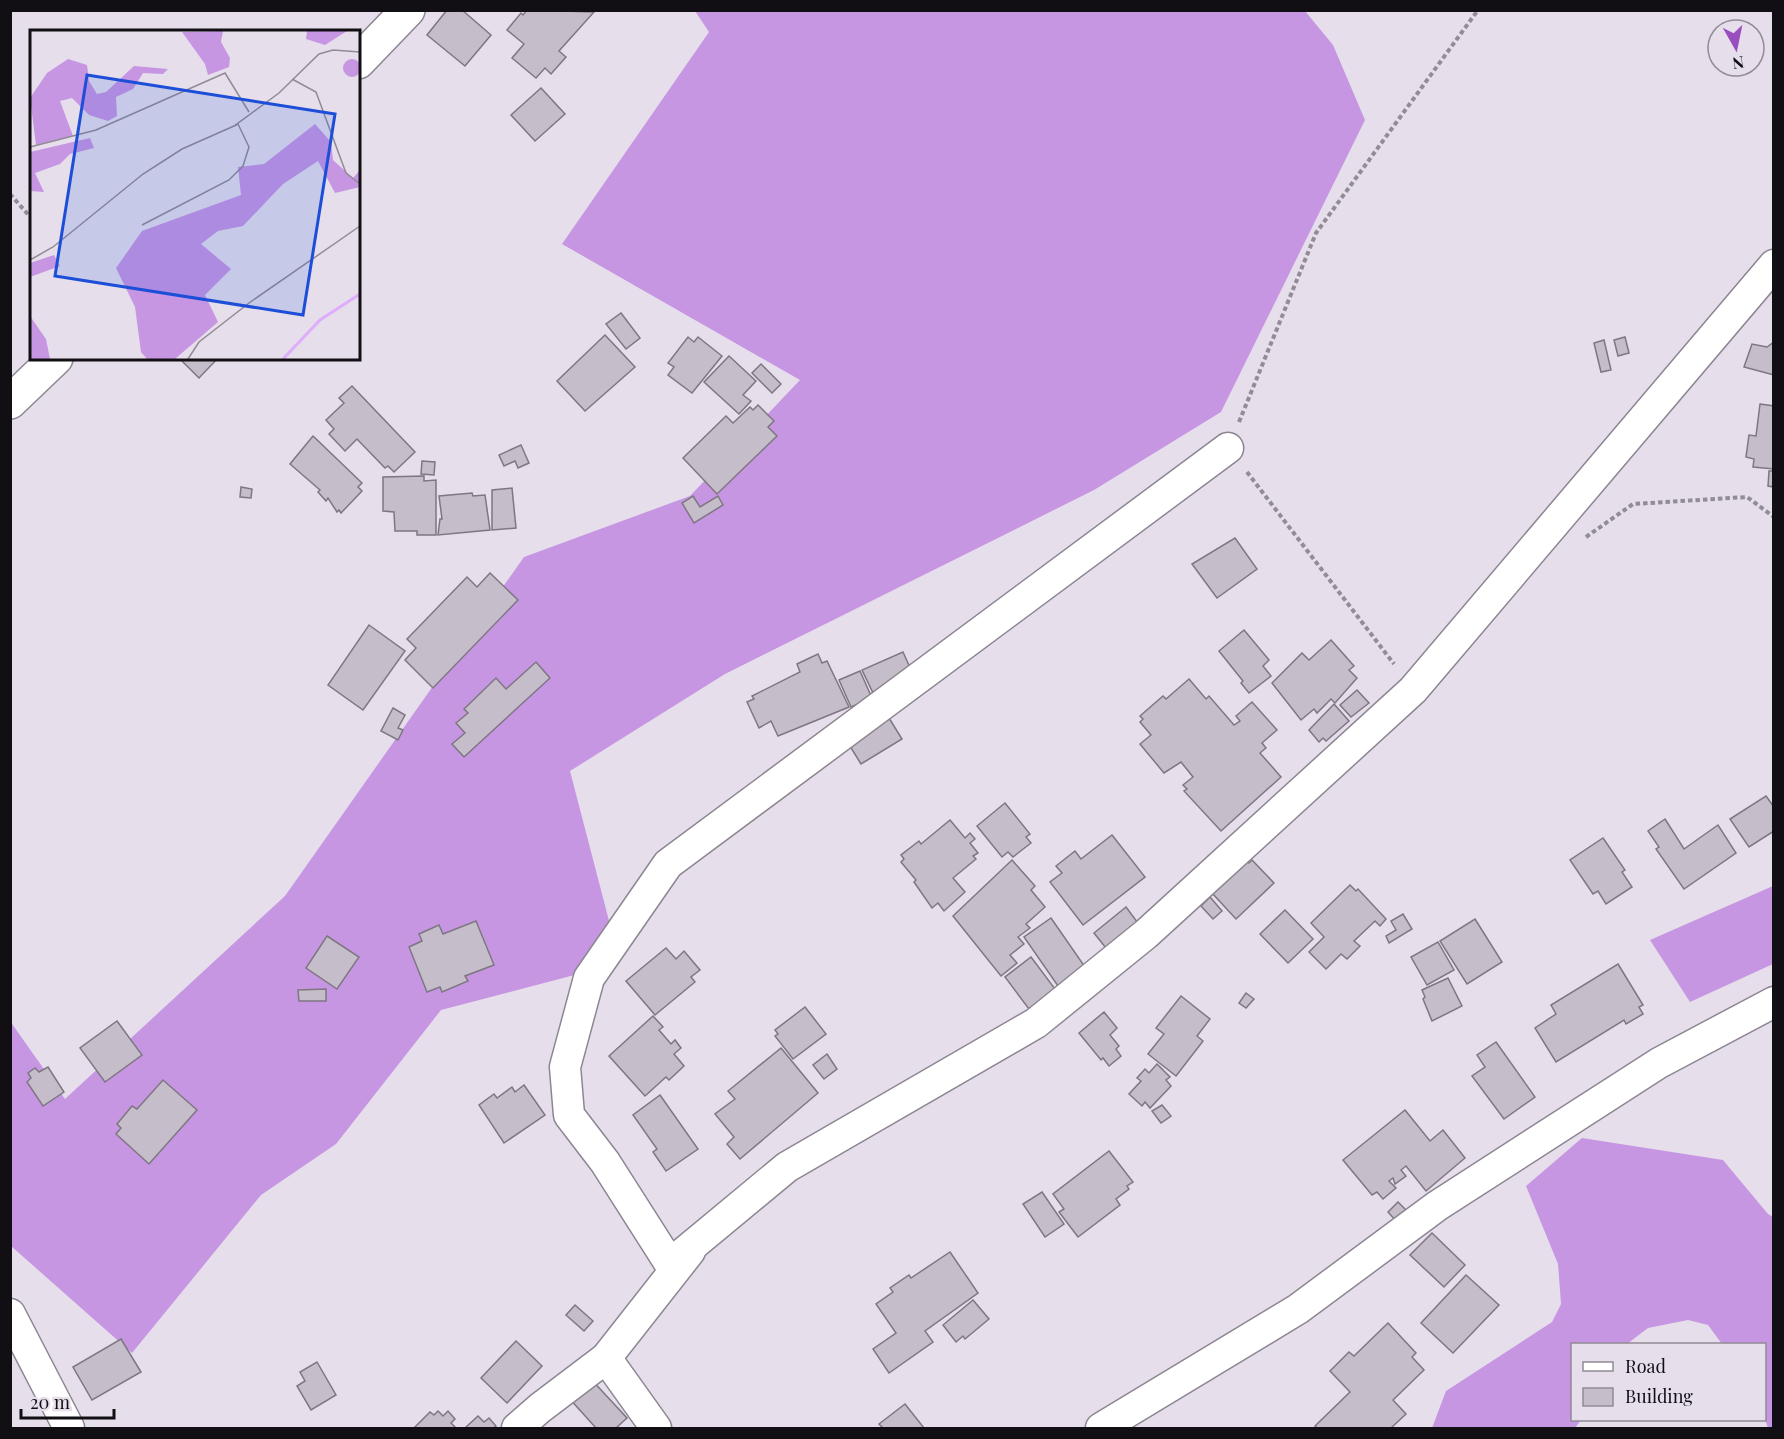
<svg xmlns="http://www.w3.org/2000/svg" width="1784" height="1439" font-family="'Playfair Display',serif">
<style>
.forest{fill:#c796e3}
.building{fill:#c5beca;stroke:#7e7782;stroke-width:1.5}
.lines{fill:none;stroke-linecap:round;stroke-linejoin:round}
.minor-casing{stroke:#8d8692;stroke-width:33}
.secondary-casing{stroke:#8d8692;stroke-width:36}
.path{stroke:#928c96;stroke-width:4;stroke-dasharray:4.5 3;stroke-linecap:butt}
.minor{stroke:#fff;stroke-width:30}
.secondary{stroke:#fff;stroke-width:33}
.inset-river{fill:none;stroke:#deadfc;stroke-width:3}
.inset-road{fill:none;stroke:#918b95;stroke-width:1.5}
.view{fill:#1d4ed8;fill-opacity:0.15;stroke:#1d4ed8;stroke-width:3}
.inset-edge{fill:none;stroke:#120f14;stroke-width:3}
</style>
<rect width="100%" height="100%" fill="#e6deeb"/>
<g class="forest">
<path d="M695,11H1305L1333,45L1365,120L1221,412L1094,490L725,674L570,771L620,963L441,1010L336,1144L261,1195L132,1353L11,1246L10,1021L65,1099L285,896L524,557L690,496L800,380L562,244L709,32Z"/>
<path d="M1773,886V964L1690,1002L1650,940Z"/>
<path d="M1582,1138L1723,1160L1768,1214L1773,1217V1428H1768L1764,1416V1344H1722L1708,1325L1688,1320L1648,1328L1627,1344H1572V1420H1581L1575,1428H1432L1446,1391L1552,1322L1561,1304L1558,1264L1526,1186Z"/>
</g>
<g class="building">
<path d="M447,10H462L491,35L465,66L427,35Z"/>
<path d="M527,10L594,12L559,51L566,57L551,74L545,68L536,78L512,58L524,44L507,30L521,13L523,15Z"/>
<path d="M541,88L565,114L535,141L511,115Z"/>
<path d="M621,313L640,338L626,349L606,324Z"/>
<path d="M605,335L635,367L585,411L557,381Z"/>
<path d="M688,337L694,342L698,337L722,356L692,393L668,375L674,367L668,363Z"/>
<path d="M1625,337L1629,353L1618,356L1614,340Z"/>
<path d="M1604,340L1611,370L1601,372L1594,343Z"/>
<path d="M1774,342V375L1744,367L1752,344L1767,347Z"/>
<path d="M729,356L756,381L743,395L751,401L739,414L704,382Z"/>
<path d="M179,358H218L199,378Z"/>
<path d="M761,364L781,384L772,393L752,373Z"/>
<path d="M352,386L415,452L394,472L388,466L385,468L357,439L345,451L329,434L334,429L326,420L344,403L339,398Z"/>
<path d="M1760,404L1774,406V469L1753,467L1754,459L1746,457L1749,435L1756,436Z"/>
<path d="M758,405L774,421L768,427L777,436L717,494L683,458L726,416L733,423L750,407L753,410Z"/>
<path d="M313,436L362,483L358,487L362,491L341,513L339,510L337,512L328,498L326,501L318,492L320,490L290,464Z"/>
<path d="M521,445L529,463L518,468L515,461L504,466L499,455Z"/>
<path d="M422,461L435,462L434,475L421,474Z"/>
<path d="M1769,471H1774V487L1768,486Z"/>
<path d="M424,476V481L436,480V535H417V531H395L394,512L383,511V477Z"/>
<path d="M241,487L252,489L251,498L240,497Z"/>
<path d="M512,488L516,528L492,530V490Z"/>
<path d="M472,493L473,496L485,495L490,530L438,535L440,519H442L439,496Z"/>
<path d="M693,496L700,507L718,496L723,505L694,523L682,503Z"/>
<path d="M1235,538L1257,569L1217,598L1192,564Z"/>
<path d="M490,573L518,600L433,688L405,660L416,648L407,639L467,577L477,587Z"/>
<path d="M369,625L405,651L363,710L328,685Z"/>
<path d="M1244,630L1269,660L1263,666L1271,676L1249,693L1241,683L1243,681L1219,651Z"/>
<path d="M1331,640L1354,666L1349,670L1357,678L1335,703L1331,699L1317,713L1314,709L1301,720L1272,683L1302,653L1309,660Z"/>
<path d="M903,652L916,681L876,699L862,670Z"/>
<path d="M818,654L822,663L827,661L849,707L778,736L771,721L759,728L747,702L754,699L752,696L800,672L797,664Z"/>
<path d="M536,662L550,678L464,757L452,744L465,733L456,723L468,713L464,709L496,678L506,689Z"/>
<path d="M860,671L872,698L851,707L839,680Z"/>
<path d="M1189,679L1206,699L1209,696L1234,725L1240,721L1236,716L1252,702L1277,730L1262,743L1266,748L1260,753L1281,777L1221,831L1184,791L1187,789L1183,785L1193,777L1181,762L1164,773L1140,744L1151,735L1140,722L1143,719L1140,716L1163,696L1166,699Z"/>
<path d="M1357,690L1369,703L1351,717L1340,705Z"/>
<path d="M1334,704L1349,721L1326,741L1323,738L1319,742L1309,730Z"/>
<path d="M393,708L405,715L398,728L403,730L398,740L381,731Z"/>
<path d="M889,718L902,739L861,764L848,743Z"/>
<path d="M1766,796L1774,807V831L1749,847L1730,819Z"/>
<path d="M1005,803L1030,834L1026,837L1031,843L1013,857L1008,852L1002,857L977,826Z"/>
<path d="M1665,819L1684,849L1718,825L1736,853L1684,889L1656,849L1659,847L1648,831Z"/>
<path d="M950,820L965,838L970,833L975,839L970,843L978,853L973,856L976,859L953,878L965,892L944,911L938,903L932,908L914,882L916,880L901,862L904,859L901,855L919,841L921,844Z"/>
<path d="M1112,835L1145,877L1083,925L1050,882L1062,873L1056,866L1075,851L1081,859Z"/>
<path d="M1603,838L1625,870L1622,872L1632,887L1606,904L1598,891L1593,894L1570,860Z"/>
<path d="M1012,860L1035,886L1031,890L1045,907L1026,924L1030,928L1018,937L1024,944L1010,955L1017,963L1001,976L953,916Z"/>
<path d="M1252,860L1274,883L1236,919L1212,893L1247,861L1249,863Z"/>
<path d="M1350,885L1356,891L1358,889L1386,919L1380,926L1375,921L1354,941L1360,946L1347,959L1341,954L1326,969L1309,952L1324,937L1311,923Z"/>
<path d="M1210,897L1222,911L1213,919L1201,906Z"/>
<path d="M1126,907L1138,923L1106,948L1094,933Z"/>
<path d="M1285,910L1313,939L1288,963L1260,934Z"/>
<path d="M1403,914L1412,929L1389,943L1386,936L1396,930L1391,921Z"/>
<path d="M1051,918L1085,967L1058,986L1024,937Z"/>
<path d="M1475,919L1502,962L1467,984L1440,941Z"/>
<path d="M476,921L494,965L465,976L468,981L442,992L440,987L427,992L409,947L422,941L419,934L439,925L443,934Z"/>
<path d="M327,936L359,957L337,989L306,968Z"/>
<path d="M1438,942L1454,970L1427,985L1411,957Z"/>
<path d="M666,948L676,959L684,951L700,970L691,977L695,982L655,1015L626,981Z"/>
<path d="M1031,957L1055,989L1029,1009L1005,977Z"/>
<path d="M1618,964L1643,1005L1639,1007L1643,1014L1626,1024L1624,1020L1556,1062L1535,1028L1556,1014L1551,1005Z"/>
<path d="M1448,978L1462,1006L1432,1021L1423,999L1425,997L1422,990Z"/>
<path d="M326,989V1001H299L298,990Z"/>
<path d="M1246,993L1254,999L1246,1008L1239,1003Z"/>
<path d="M1181,996L1210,1019L1197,1036L1203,1041L1176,1076L1148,1054L1164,1034L1156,1028Z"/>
<path d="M805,1007L826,1034L793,1059L775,1036L778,1034L775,1030Z"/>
<path d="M1104,1012L1117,1028L1110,1035L1119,1046L1116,1049L1121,1056L1109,1066L1103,1058L1101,1060L1079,1033Z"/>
<path d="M653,1016L663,1027L659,1030L671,1044L675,1040L681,1048L674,1054L684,1066L669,1080L666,1077L645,1096L609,1056Z"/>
<path d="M117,1021L142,1055L105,1082L80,1048Z"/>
<path d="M1496,1042L1535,1097L1504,1119L1472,1076L1485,1067L1477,1055Z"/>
<path d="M781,1048L818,1093L740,1159L727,1144L734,1137L715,1114L735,1099L728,1091Z"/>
<path d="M827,1054L837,1069L824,1079L813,1065Z"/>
<path d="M1157,1064L1170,1077L1166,1080L1171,1086L1150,1108L1145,1102L1142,1106L1129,1094L1141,1081L1137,1078L1145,1069L1149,1073Z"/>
<path d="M48,1067L64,1092L43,1106L27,1082L31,1078L28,1073L35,1068L39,1072Z"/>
<path d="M163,1080L197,1110L149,1164L116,1134L121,1128L117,1124L132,1106L137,1109Z"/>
<path d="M524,1085L545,1115L504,1143L479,1105L494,1094L497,1098L512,1087L515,1092Z"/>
<path d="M660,1095L698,1149L666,1171L653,1152L657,1149L633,1115Z"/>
<path d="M1162,1105L1171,1116L1161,1123L1152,1111Z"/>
<path d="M1405,1110L1430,1141L1443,1130L1465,1158L1426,1191L1406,1166L1401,1170L1406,1176L1395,1184L1393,1178L1389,1181L1396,1188L1383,1199L1377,1192L1372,1195L1343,1160Z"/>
<path d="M1109,1151L1133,1182L1127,1186L1129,1189L1116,1199L1120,1205L1078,1237L1059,1212L1064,1209L1053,1194Z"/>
<path d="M1042,1192L1064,1224L1045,1237L1023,1204Z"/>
<path d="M1398,1202L1406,1210L1396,1221L1388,1212Z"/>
<path d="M1432,1233L1465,1265L1444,1287L1410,1255Z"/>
<path d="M950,1252L978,1293L925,1331L933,1342L889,1373L873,1349L896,1333L876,1304L893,1292L890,1288L909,1275L911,1278Z"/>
<path d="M1466,1275L1499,1305L1453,1353L1421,1323Z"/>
<path d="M973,1300L989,1319L965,1339L963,1336L956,1342L943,1325Z"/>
<path d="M575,1305L593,1321L584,1331L566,1315Z"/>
<path d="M1388,1323L1416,1353L1412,1357L1424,1370L1393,1400L1406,1414L1391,1428H1317L1315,1426L1350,1392L1330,1371L1349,1352L1354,1356Z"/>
<path d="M121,1339L141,1372L92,1400L73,1367Z"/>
<path d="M516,1341L542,1366L507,1403L481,1378Z"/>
<path d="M317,1362L336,1395L311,1410L297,1386L305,1381L300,1372Z"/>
<path d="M589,1377L627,1418L616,1428H596L568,1397Z"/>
<path d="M905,1404L924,1428H883L879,1424Z"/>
<path d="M438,1411L443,1416L448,1411L455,1419L451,1423L456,1428H414L430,1412L434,1415Z"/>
<path d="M478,1416L484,1422L489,1418L496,1426L493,1428H465Z"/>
</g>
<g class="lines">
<g class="minor-casing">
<g id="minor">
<path d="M1228,448L668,864L589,978L565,1067L569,1115L605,1162L670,1264L787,1167L1036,1023L1146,934L1413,690L1774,265"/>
<path d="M10,1314L69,1428"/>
<path d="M606,1358L656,1428"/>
<path d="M517,1428L540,1408L606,1358L690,1251"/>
<path d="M1101,1428L1298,1309L1437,1206L1659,1063L1774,1002"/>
</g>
</g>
<g class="secondary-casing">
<g id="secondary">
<path d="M358,62L408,10"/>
<path d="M10,402L56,358"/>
</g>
</g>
<g class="path">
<path d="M10,194L32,219"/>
<path d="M1239,422L1316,233L1478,10"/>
<path d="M1247,472L1394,664"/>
<path d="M1586,537L1633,504L1747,497L1774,517"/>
</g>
<use href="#minor" class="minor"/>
<use href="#secondary" class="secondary"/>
</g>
<g transform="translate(30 30)">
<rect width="330" height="330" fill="#e6deeb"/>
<path d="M193,1L191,12L200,28L199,37L178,45L175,34L152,2ZM277,1H317L295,15L276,9ZM38,29L57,35L59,51L67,64L76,62L104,36L138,39L133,44L113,43L103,59L86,67L87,86L78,91L59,85L42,68L30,71L43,106L6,115L0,68L17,43ZM313 38a9 9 0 1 1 18 0a9 9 0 1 1-18 0ZM285,94L301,112L303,130L323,148L330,140V157L305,163L288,131L253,154L213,196L188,201L171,214L201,239L175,265L188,292L145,329H117L111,322L105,277L86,238L112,201L211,165L208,137L234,134ZM60,108L64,118L40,124L30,134L5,143L14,162L0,161V122ZM24,225L30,236L0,247V233ZM0,286L16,309L20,329H0Z" fill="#c796e3"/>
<path class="inset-river" d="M253,329L290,290L330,264"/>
<path class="inset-road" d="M262,49L286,62L316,143L330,154M0,117L66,100L195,43L219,82M112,195L199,150L213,136L219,117L208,94L205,96M0,230L23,217L113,144L152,119L204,96L249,63L289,24L303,20L330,22M158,329L169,312L219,273L330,196"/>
<path class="view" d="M57,45L305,84L273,285L25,246Z"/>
<rect width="330" height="330" class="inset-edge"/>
</g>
<rect width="1784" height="1439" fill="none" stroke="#120f14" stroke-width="24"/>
<rect x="1571" y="1343" width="195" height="78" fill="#e6deeb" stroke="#918b95" stroke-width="1.5"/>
<rect x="1583" y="1362" width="30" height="9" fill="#ffffff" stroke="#918b95" stroke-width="1.5"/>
<text x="1625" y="1373" font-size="18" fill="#120f14">Road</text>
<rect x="1583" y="1388" width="30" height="18" fill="#c5beca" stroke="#918b95" stroke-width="1.5"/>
<text x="1625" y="1403" font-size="18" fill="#120f14">Building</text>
<g transform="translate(1736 48) rotate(171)"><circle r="28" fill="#e6deeb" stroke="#918b95" stroke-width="1.5"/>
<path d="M0-4.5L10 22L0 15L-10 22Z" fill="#994dbf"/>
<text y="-9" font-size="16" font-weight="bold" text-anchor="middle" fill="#120f14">N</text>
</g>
<path d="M21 1409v9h93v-9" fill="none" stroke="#120f14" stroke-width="3"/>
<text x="30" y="1409" font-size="18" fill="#120f14" stroke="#e6deeb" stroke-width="4.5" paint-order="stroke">20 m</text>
</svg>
